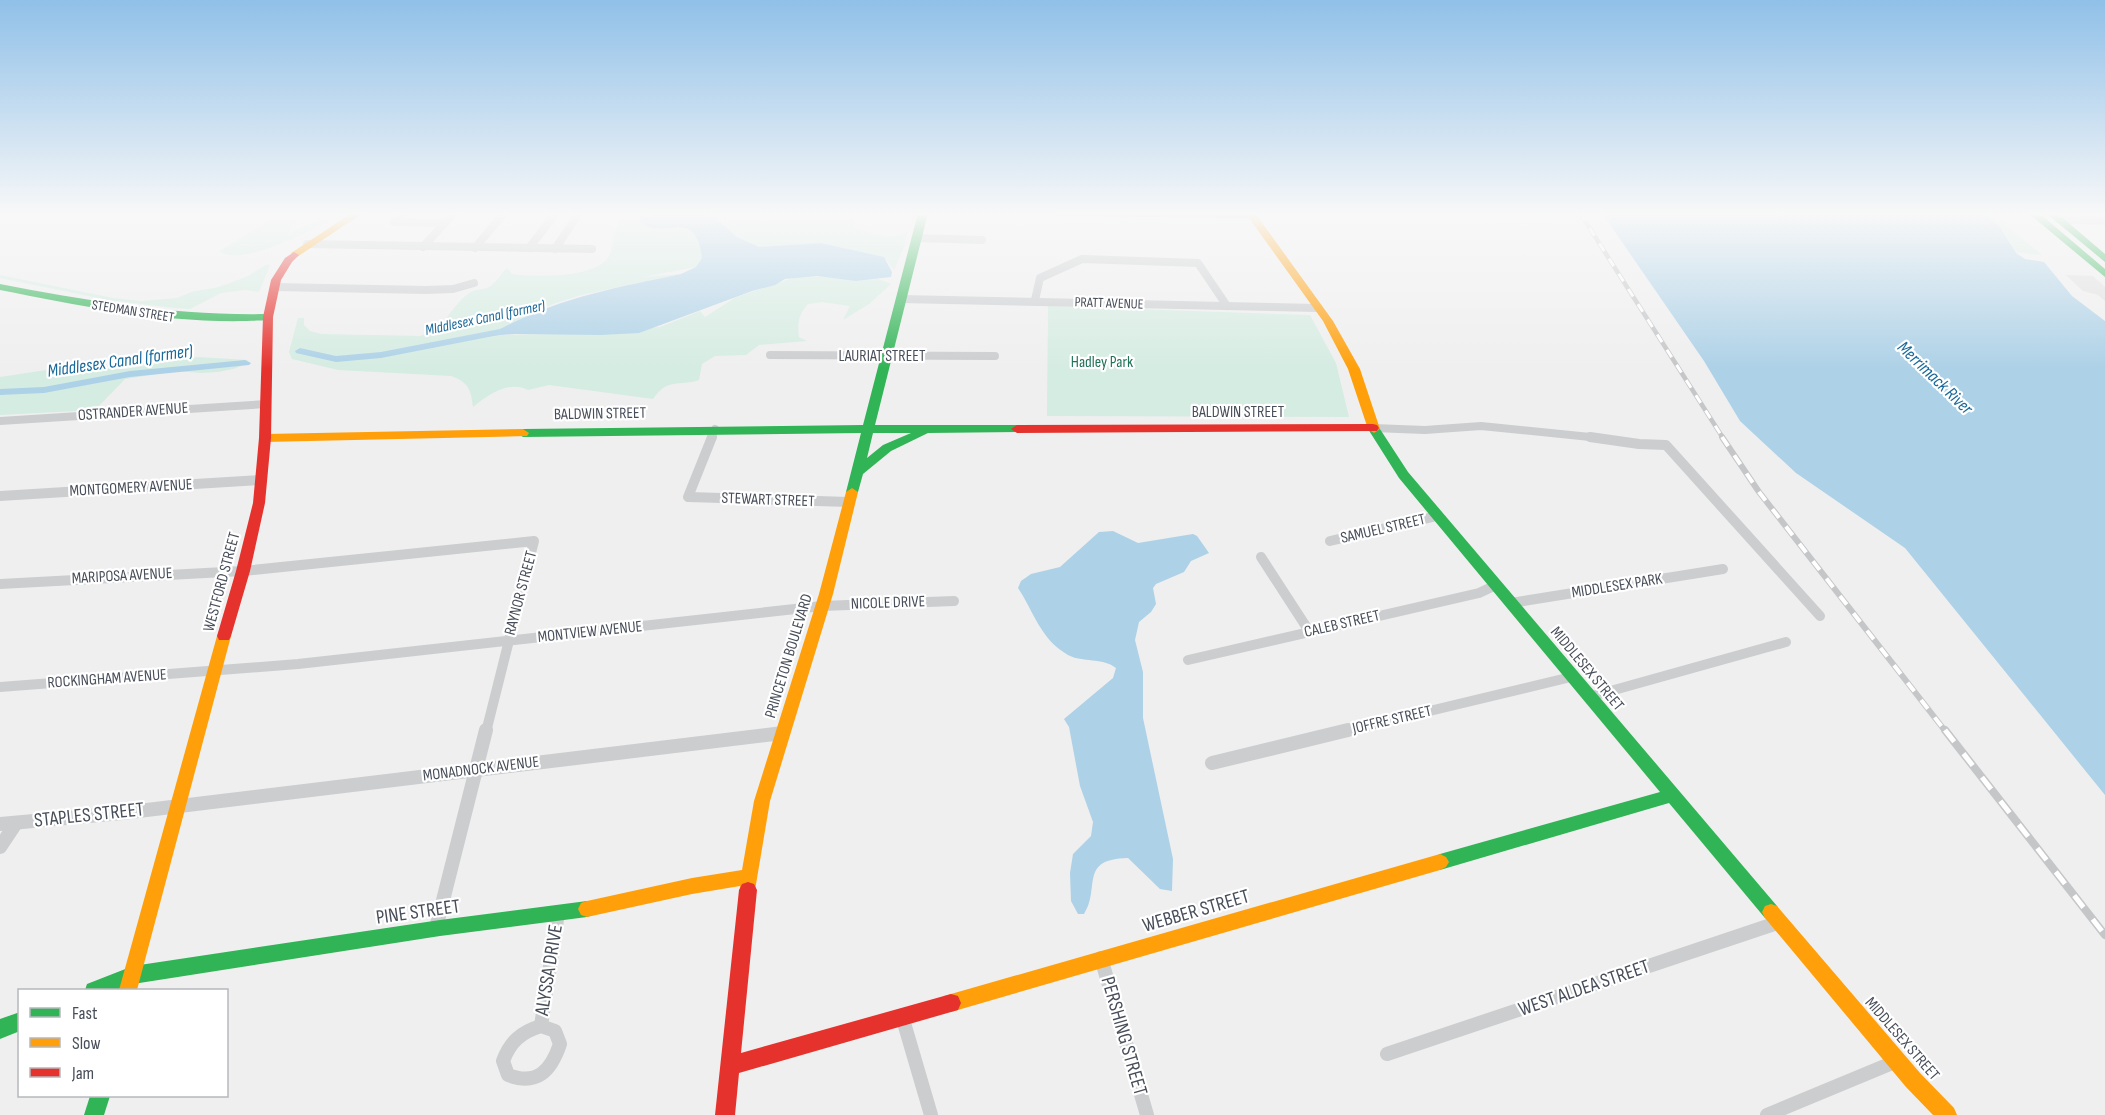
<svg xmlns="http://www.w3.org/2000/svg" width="2105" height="1115" font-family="'Sofia Sans Condensed',sans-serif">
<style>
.education{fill:#e1e0e0}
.green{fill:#d5ece2}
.water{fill:#add1e7}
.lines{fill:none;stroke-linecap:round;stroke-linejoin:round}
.canal{fill:#add1e7;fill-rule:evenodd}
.street-far2{stroke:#cbcdcf;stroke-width:8}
.street-far1{stroke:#cbcdcf;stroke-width:10}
.street{stroke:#cbcdcf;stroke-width:14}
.fast{fill:#30b455;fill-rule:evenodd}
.slow{fill:#ff9f0a;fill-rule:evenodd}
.jam{fill:#e5322d;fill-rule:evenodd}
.rail-far2-casing{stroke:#c5c6c8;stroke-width:4.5}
.rail-far1-casing{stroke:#c5c6c8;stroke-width:6}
.rail-casing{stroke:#c5c6c8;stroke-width:8}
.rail-far2{stroke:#fff;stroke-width:3;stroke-dasharray:9;stroke-linecap:butt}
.rail-far1{stroke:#fff;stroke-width:4;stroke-dasharray:11;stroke-linecap:butt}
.rail{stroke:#fff;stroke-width:5;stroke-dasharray:15;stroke-linecap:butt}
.labels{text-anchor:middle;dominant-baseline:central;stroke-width:4.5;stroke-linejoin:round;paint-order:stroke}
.far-street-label{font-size:14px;fill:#484e59;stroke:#fff}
.far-water-label{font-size:15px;font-style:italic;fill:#1a699a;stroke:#fff}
.street-label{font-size:16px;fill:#484e59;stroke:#fff}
.park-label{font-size:16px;fill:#207358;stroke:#fff}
.water-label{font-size:18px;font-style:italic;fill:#1a699a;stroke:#fff}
.near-street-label{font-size:20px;fill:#484e59;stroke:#fff}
</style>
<rect width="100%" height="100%" fill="#efefef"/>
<path class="education" d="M2066,275L2093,276L2105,287V301L2098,295L2083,291Z"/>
<g class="green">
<path d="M282,213H308L290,227L289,233L317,221L318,217L316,215L319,213H344C320,226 243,269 219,251Z"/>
<path d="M624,213H658L646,215L658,229C687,225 698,227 702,258L696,267L643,277L681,274L581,295L553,304L489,335L570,334L660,327L700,311L705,317L736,297L799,276L841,278L856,281L878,279L891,284L869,304L843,320L850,306L822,302L808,304C799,314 797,323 799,337L807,341L759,345L746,355L715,356L702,364L699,380C678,387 668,377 653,399L549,385L528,390C509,380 488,395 473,407C471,389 468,382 451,376L338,370L292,359L289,352L298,318H304V325L310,331L321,334L420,336C446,329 449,308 469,293C475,289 480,290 487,288C495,285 500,274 507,268L512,274C534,277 596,279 609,256C612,250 612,245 613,238C615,229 620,221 624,213Z"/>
<path d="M709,213H866L854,219V227C870,233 891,241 907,232L905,245L894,270L884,257L821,243L759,247C743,242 721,226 709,213Z"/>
<path d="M1398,213H1548L1553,221L1399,217Z"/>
<path d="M1969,213H1992L2042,255L2012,252Z"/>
<path d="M267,264L270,265L259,292L245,290L221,293L190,309L174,308L108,300L0,278V275L113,298L141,301L177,298L191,292L219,287L248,276Z"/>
<path d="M1048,306L1310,315L1336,363L1349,417L1047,416Z"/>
<path d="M198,357L248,360L244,365L233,369L218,372L201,373L177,371L125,379L95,410L0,415V377L66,367L126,369Z"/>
</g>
<g class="water">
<path d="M658,213H709L737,237L759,247L821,243L884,257L892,272L891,277L856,281L817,276L785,279L775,285L752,291L639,333L601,335L515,334L487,336C553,299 609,289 681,274L696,267L702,258C695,205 666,242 640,222L639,217Z"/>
<path d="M1602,213H1986L1999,226L2016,253L2025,259L2044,262L2072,296L2105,321V795L1905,548L1796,473L1740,421L1704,361Z"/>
<path d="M1113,531L1138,543L1193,534L1197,536L1209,553L1191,561L1184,572L1156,584L1153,588L1156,604L1151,612L1139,622L1135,640L1143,672V718L1173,859L1172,891L1160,889L1128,858C1078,859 1101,888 1084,914H1078L1071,901L1070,873L1073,854L1091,836L1093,822L1080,786L1069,727L1064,719L1113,678L1116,668C1102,657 1083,663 1068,655C1040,639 1034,612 1018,588L1021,581L1031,574L1060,567L1099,532Z"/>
</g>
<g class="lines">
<g class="canal">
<path d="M505,328L509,329V333L381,358L336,362L296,353L295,351L300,348L336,356L381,352Z"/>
<path d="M245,360L251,363L249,365L130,377L44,393L0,395V389L44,387L130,371Z"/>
</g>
<g class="street-far2">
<path d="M404,213L394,222L445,223"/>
<path d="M2058,219L2105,221"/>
<path d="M916,238L982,240"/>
<path d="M307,244L592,249"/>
<path d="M423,247L454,213"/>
<path d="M475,248L504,213"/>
<path d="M529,248L556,213"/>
<path d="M555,249L579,213"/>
<path d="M275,287L426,290L453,289L474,283"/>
<path d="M901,299L1318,308"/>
<path d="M1035,300L1040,278L1082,259L1198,263L1227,306"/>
<path d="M770,355L995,356"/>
<path d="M0,421L266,404"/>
<path d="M1373,428L1425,430L1481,426L1600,438"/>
<path d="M711,438L715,429"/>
</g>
<g class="street-far1">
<path d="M712,437L688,497L849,502"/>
<path d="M1590,437L1639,444L1666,445L1820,616"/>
<path d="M0,496L261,480"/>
<path d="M1330,541L1437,516"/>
<path d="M1261,557L1309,631"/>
<path d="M0,584L243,571L534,541L486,732"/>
<path d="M1511,603L1723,569"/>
<path d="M1188,660L1479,593L1496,585"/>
<path d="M0,687L298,664L822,606L954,601"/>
<path d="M1589,697L1786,642"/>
<path d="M1342,732L1571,677"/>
</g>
<g class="street">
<path d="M1212,763L1348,730"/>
<path d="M0,824L122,813L783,733"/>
<path d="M0,847L16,823"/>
<path d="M436,928L486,730"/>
<path d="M1101,958L1147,1115"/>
<path d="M902,1016L931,1115"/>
<path d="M541,1026L555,1031L560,1044C551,1071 537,1086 508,1075L503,1061C510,1042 521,1032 541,1026Z"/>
<path d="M541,1026L558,913"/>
<path d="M1387,1054L1780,922"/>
<path d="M1767,1115L1897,1061"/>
</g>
<g class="fast">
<path d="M918,213H928L875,425H1017L1023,429L1021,432L928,433L891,451L863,474L858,492L852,496L846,492L861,433L523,437L517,433L523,429L863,425ZM873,433H911L883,445L867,458Z"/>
<path d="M2028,213H2039L2105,269V277Z"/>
<path d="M2046,213H2057L2105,254V262Z"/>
<path d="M0,284C89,301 177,316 268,314L273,317C267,322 255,320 247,321C164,323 81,306 0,290Z"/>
<path d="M1374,425L1378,426L1408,472L1777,906L1780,912L1777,918L1771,920L1765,918L1669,803L1440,870L1434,867L1431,862L1434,857L1440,854L1660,792L1399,478L1368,429Z"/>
<path d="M587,901L593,903L596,909L593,915L587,917L440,936L133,984L116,990H85L87,984L133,966L440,920Z"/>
<path d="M20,1012V1031L0,1039V1019Z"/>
<path d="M90,1096H110L104,1115H84Z"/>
</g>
<g class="slow">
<path d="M352,213H363L297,257H291V253Z"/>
<path d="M1053,213H1255L1333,321L1360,369L1380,429L1374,433L1368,429L1348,369L1323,321L1249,218L1058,216Z"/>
<path d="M523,429L529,433L527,436L265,442L259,438L265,434Z"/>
<path d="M852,488L858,492L833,594L770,801L754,896L748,898L742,896L740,886L692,894L587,917L581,915L578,909L581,903L587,901L692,878L742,870L754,801L819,594L846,492Z"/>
<path d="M224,631L229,632L231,636L137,990H119L217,636L219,632Z"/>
<path d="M1440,854L1446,857L1449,862L1446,867L1440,870L951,1012L944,1010L941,1003L944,996L951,994Z"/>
<path d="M1771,904L1777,906L1920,1073L1954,1108L1957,1115H1933L1906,1087L1765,918L1762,912L1765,906Z"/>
</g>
<g class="jam">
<path d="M294,252L299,255L292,262L281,280L273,317L271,438L265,503L250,571L231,636L229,640H219L217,636L236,571L253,503L259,438L263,317L271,280L285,258Z"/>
<path d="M1373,424L1377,425L1379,428L1377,431L1017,433L1011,429L1017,425Z"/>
<path d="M748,882L754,884L757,890L741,1053L951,994L958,996L961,1003L958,1010L739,1073L735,1115H715L739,890L742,884Z"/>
</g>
<g class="rail-far2-casing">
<path id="rail-far2" d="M1580,213L1723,438"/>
</g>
<g class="rail-far1-casing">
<path id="rail-far1" d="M1722,437L1759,492L1946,732"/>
</g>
<g class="rail-casing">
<path id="rail" d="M1945,730L2105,935"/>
</g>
<use href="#rail-far2" class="rail-far2"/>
<use href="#rail-far1" class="rail-far1"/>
<use href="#rail" class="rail"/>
</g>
<linearGradient id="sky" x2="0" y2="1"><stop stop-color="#90c0e8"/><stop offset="0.58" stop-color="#f8f8f8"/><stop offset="1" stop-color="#f8f8f8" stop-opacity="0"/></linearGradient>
<rect width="2105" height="369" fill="url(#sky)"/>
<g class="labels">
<g class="far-street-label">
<text transform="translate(1109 303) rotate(2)">PRATT AVENUE</text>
<text transform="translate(133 311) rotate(9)">STEDMAN STREET</text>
</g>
<g class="far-water-label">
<text transform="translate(485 318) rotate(-12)">MIddlesex Canal (former)</text>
</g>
<g class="street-label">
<text x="882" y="356">LAURIAT STREET</text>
<text transform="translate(133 412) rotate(-4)">OSTRANDER AVENUE</text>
<text x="1238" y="412">BALDWIN STREET</text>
<text transform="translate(600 414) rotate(-1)">BALDWIN STREET</text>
<text transform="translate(131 488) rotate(-3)">MONTGOMERY AVENUE</text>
<text transform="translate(768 500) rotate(2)">STEWART STREET</text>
<text transform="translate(1383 529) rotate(-13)">SAMUEL STREET</text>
<text transform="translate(122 576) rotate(-3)">MARIPOSA AVENUE</text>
<text transform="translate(222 582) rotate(-75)">WESTFORD STREET</text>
<text transform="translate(1617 586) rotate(-9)">MIDDLESEX PARK</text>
<text transform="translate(521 593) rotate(-75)">RAYNOR STREET</text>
<text transform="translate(888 603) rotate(-2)">NICOLE DRIVE</text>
<text transform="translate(1342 624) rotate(-13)">CALEB STREET</text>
<text transform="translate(590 632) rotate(-6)">MONTVIEW AVENUE</text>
<text transform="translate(789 656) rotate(-73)">PRINCETON BOULEVARD</text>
<text transform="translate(1587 669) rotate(50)">MIDDLESEX STREET</text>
<text transform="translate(107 679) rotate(-4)">ROCKINGHAM AVENUE</text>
<text transform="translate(1392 720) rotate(-13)">JOFFRE STREET</text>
<text transform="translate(481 769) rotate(-7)">MONADNOCK AVENUE</text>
<text transform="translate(1902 1039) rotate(49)">MIDDLESEX STREET</text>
</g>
<g class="park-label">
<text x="1102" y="362">Hadley Park</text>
</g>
<g class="water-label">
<text transform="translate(120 361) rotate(-8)">Middlesex Canal (former)</text>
<text transform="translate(1935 378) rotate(44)">Merrimack River</text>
</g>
<g class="near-street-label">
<text transform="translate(89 815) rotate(-6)">STAPLES STREET</text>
<text transform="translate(1196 911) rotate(-16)">WEBBER STREET</text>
<text transform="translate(418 912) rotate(-8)">PINE STREET</text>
<text transform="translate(549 970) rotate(-81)">ALYSSA DRIVE</text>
<text transform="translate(1584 988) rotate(-19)">WEST ALDEA STREET</text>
<text transform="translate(1124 1036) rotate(74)">PERSHING STREET</text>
</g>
</g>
<rect x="18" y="989" width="210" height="108" fill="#ffffff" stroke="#b6b8bd" stroke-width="1.5"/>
<rect x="30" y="1008" width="30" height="9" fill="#30b455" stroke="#b6b8bd" stroke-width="1.5"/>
<text x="72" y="1019" font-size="18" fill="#484e59">Fast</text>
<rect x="30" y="1038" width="30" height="9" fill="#ff9f0a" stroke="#b6b8bd" stroke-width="1.5"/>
<text x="72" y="1049" font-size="18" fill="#484e59">Slow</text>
<rect x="30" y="1068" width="30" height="9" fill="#e5322d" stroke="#b6b8bd" stroke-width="1.5"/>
<text x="72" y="1079" font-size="18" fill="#484e59">Jam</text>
</svg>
